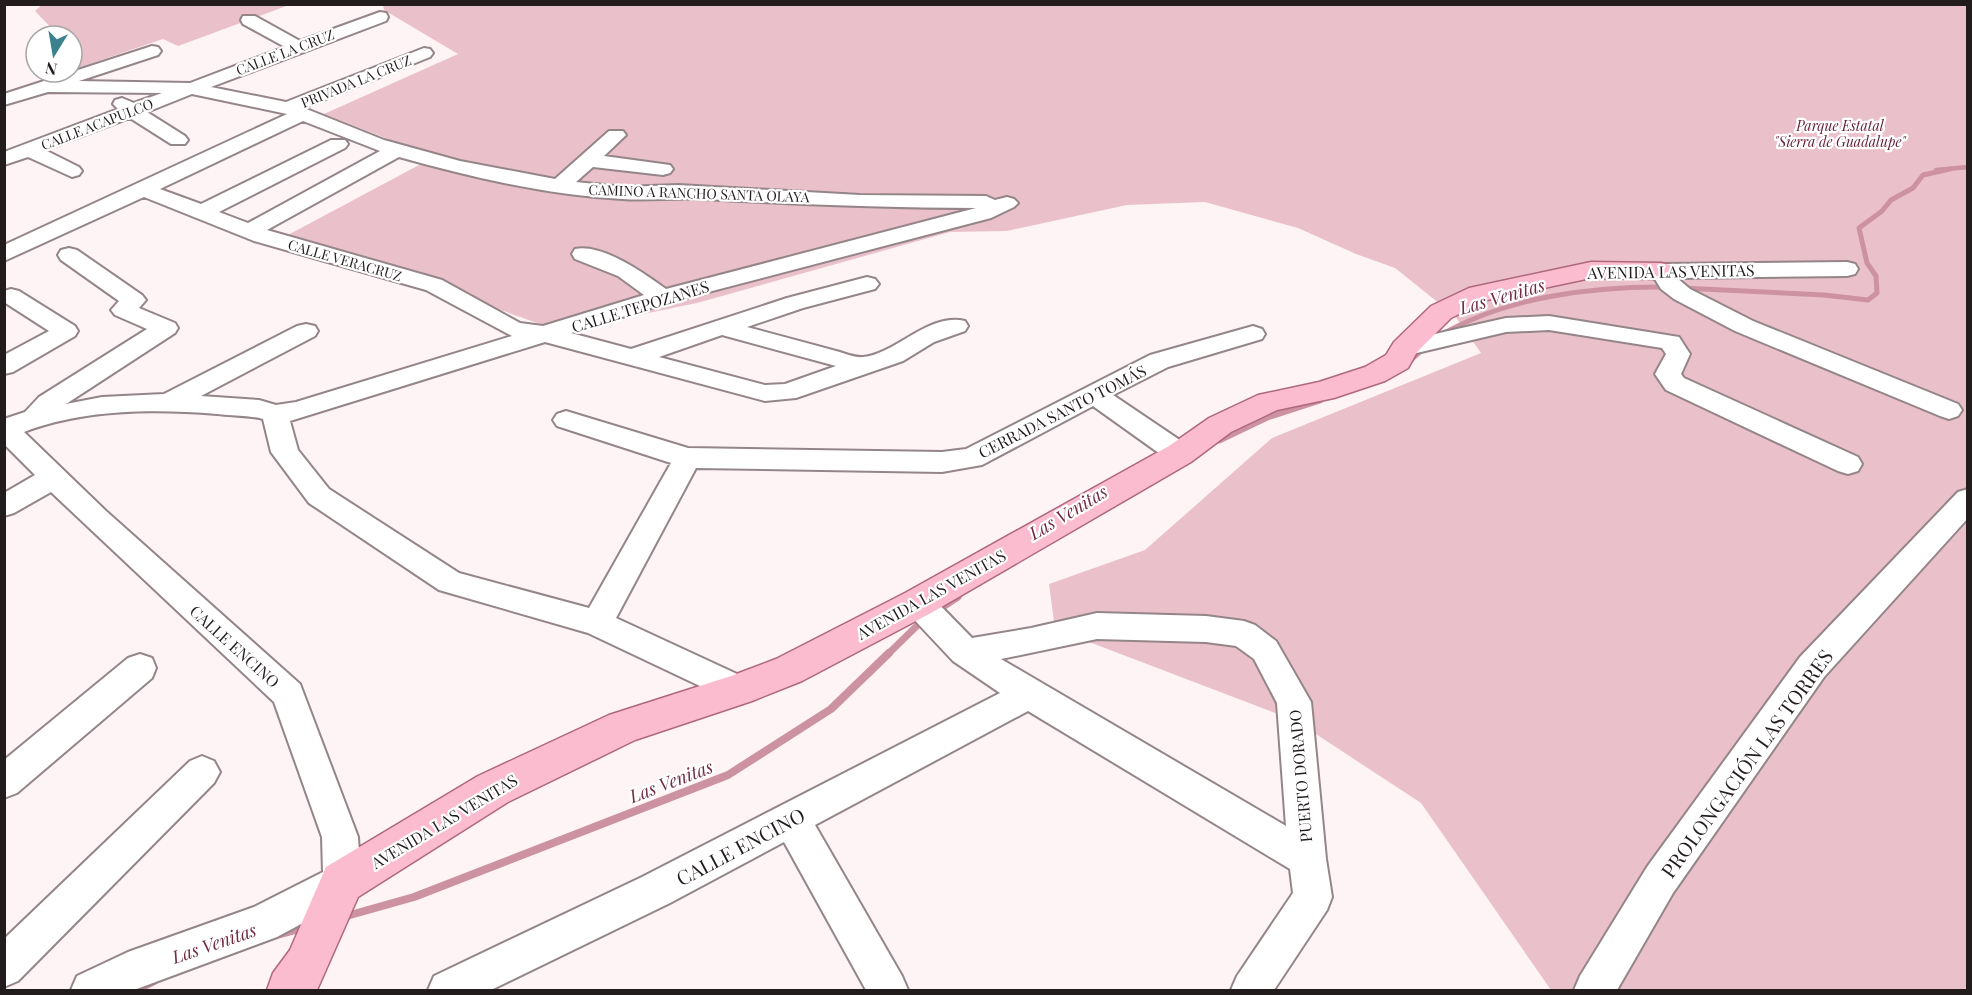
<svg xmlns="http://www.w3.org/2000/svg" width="1972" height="995" font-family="'Playfair Display',serif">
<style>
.green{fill:#eac0cb}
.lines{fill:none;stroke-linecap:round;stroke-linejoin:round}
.stream-far3{stroke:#cd92a2;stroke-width:4.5}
.stream-far2{stroke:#cd92a2;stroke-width:5}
.stream-far1{stroke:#cd92a2;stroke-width:7}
.stream{stroke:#cd92a2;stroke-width:8}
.minor-casing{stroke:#948589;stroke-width:4}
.major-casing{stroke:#ae677d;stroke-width:3}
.minor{fill:#fff;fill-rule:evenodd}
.major{fill:#fcbcd0;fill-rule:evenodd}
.labels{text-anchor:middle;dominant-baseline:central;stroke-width:4.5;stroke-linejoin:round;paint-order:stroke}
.far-street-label{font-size:14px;fill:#221c1d;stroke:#fff}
.far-park-label{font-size:14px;font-style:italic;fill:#641d37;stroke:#fff}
.street-label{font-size:16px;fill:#221c1d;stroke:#fff}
.water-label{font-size:18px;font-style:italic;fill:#712a43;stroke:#fff}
.near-street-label{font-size:20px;fill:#221c1d;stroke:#fff}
</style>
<rect width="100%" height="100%" fill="#fef4f6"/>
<g class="green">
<path d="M43,4L289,5L178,46L163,39L72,70V36H59L35,11Z"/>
<path d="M383,5H1967V990H1551L1421,803L1296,721L1055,629L1049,584L1145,550L1272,438L1481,353L1455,316L1395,268L1356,254L1298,228L1205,202L1127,205L1007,231L950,232L697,303L560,331L288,235L434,157L324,114L458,54L384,10Z"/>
</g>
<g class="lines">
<path class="stream-far3" d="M1936,170L1968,167"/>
<g class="stream-far2">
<path d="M1682,288L1824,295L1868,300L1877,293L1876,276L1867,263L1859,228L1882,211L1891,200L1913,188L1923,175L1950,169"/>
<path d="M1439,336C1506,297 1592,286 1668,287"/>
<path d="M1407,364L1425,347"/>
</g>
<g class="stream-far1">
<path d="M1219,440L1267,417L1320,400"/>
<path d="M935,612L958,597"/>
<path d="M887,655L925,618"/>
</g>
<g class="stream">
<path d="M343,917L414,897L728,775L831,709L889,653"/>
<path d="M277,935L307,927"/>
<path d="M137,990L154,981"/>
</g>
<g class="minor-casing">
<g id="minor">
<path d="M380,12L386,13L388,17L386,21L211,87L286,102L424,48L430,49L433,53L430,57L304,108L384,140L460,161L555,179L609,131H623L626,135L604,156L670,165L673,169L670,173L663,175L593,167L576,182L623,187L678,185L860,195L986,196L995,200L1007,197L1014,199L1018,203L1014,207L991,218L670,302L571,333L631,349L787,298L867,277L875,279L879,284L875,289L803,308L747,327C777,335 807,343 836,351C844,353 855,358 863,357C896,354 929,312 965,321L968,326L965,331L934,342L903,361L796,398L765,401L545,342L290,421L298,450L329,489L459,573L589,608L671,463L557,426L553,420L557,414L566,411L688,448L942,452L966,449L1150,355L1253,326L1262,329L1265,334L1262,339L1168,367L1113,395L1190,447L1194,454L1190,461L1180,463L1170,461L1093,406L982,465L942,472L696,468L616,618L750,680L755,690L750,700L738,704L588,633L439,590L309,503L271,452L263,419C249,415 232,416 217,414C154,409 84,409 24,432L106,511L300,684L358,837L361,882L355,895L277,937L134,990H71L77,976L128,952L254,907L323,872L322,837L274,702L51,492L14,513L4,516V493L35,475L4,444V419L25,412L39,397L147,329L115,315L111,310L119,301L61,260L58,255L61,250L69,248L77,250L142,295L146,300L139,308L175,323L178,328L175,333L66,404L102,397L164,394L297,326L306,324L315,326L318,331L315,336L201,396L259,400L276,405L296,402L512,336L426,290L254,241L144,197L4,261V245L287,114L192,94L147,112L185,136L188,140L185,144H171L130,118L45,150L79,167L82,171L79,175L72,177L28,157L4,165V152L118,109L113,104L115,100L122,98L134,103L162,93L48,92L4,105V94L152,46L158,47L161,51L158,55L79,81L190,83L285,47L243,24L241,20L243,16H255L300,41ZM303,121L380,151L248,223L219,212L345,148L348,144L345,140H331L201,204L160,189ZM399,157C471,177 547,195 622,199C649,201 676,197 704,199C795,204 885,208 976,208L666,289C645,274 602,243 575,249L572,254L575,259L618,276L644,295L543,326L520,323L442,280L267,230ZM722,335L836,366L785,384L765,385L659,357Z"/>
<path d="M1847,262L1855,264L1858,269L1855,274L1847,276L1677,278L1690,289L1753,321L1958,404L1962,410L1958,416L1949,419L1940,416L1735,331L1674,299L1661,289L1650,271L1653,266L1661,264Z"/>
<path d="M11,289L19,291L75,326L78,331L75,336L13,372L4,374V355L49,331L4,302V291Z"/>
<path d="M1549,316L1679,337L1690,354L1681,374L1684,378L1858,457L1862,464L1858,471L1848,474L1838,471L1666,390L1655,374L1666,354L1662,348L1549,330L1506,332L1404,356L1395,353L1392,348L1395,343L1506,318Z"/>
<path d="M1968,489V518L1824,677L1673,893L1617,990H1574L1580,976L1647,867L1800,657L1958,492Z"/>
<path d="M918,591L929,594L972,638L1031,628L1097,613L1206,616L1244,621L1255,625L1276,641L1311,702L1326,859L1332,897L1327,910L1274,990H1231L1237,976L1293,893L1290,869L1028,711L815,825L902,976L908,990H866L784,842L670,903L491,990H428L434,976L642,877L1000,693L953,661L907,612L902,603L907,594ZM1097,639L1206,642L1236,646L1254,659L1277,703L1286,826L1001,659Z"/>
<path d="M140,654L152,658L156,668L152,678L17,793L4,798V760L128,658Z"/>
<path d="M202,756L214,761L220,772L214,783L18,981L4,987V939L190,761Z"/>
</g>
</g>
<g class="major-casing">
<path id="major" d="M1591,262L1661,263L1670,265L1674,271L1670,277L1661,279L1591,278L1487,300L1451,318L1417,352L1408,368L1385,381L1334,398L1277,410L1231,432L1191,462L931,613L802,681L752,701L635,740L508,802L358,897L317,990H267L273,973L290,950L326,867L478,776L609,715L731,676L776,659L905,593L1169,446L1209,418L1258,395L1319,382L1365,367L1386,355L1394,342L1431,306L1469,288Z"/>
</g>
<use href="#minor" class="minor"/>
<use href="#major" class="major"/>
</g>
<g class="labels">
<g class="far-street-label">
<text transform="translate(285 52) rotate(-21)">CALLE LA CRUZ</text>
<text transform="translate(356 81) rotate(-22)">PRIVADA LA CRUZ</text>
<text transform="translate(97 124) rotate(-21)">CALLE ACAPULCO</text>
<text transform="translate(699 193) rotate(2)">CAMINO A RANCHO SANTA OLAYA</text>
<text transform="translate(345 260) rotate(16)">CALLE VERACRUZ</text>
</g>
<g class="far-park-label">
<text x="1840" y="125">Parque Estatal<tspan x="1840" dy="16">"Sierra de Guadalupe"</tspan></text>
</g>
<g class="street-label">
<text transform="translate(1671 271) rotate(-1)">AVENIDA LAS VENITAS</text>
<text transform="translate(640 306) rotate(-17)">CALLE TEPOZANES</text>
<text transform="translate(1062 411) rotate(-27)">CERRADA SANTO TOMÁS</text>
<text transform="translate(931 594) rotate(-29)">AVENIDA LAS VENITAS</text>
<text transform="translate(235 646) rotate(42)">CALLE ENCINO</text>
<text transform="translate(1300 776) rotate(-95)">PUERTO DORADO</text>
<text transform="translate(444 821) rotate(-31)">AVENIDA LAS VENITAS</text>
</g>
<g class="water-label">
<text transform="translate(1502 296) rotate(-16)">Las Venitas</text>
<text transform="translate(1068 512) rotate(-31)">Las Venitas</text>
<text transform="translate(671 781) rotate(-21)">Las Venitas</text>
<text transform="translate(214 943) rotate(-19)">Las Venitas</text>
</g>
<g class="near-street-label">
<text transform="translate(1746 763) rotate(-54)">PROLONGACIÓN LAS TORRES</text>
<text transform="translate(740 846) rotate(-28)">CALLE ENCINO</text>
</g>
</g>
<rect width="1972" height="995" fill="none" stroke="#221c1d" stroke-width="12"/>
<g transform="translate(54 54) rotate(191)"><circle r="28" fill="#ffffff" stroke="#a7a4a5" stroke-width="1.5"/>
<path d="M0-4.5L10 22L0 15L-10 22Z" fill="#3b818e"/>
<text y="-9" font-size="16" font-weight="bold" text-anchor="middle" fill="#221c1d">N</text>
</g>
</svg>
